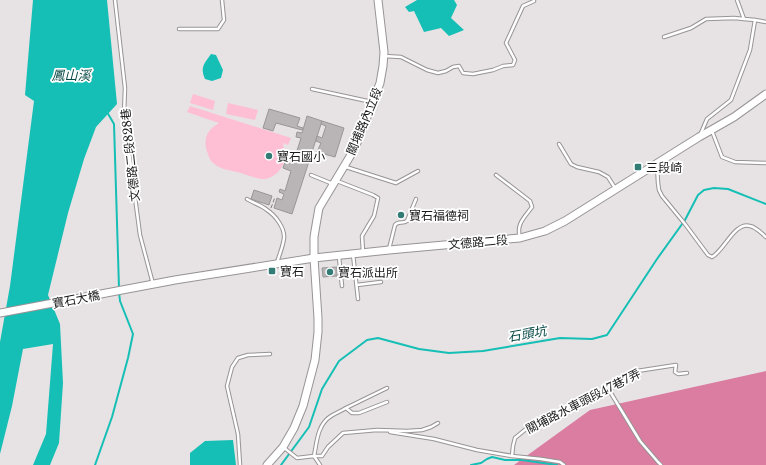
<svg xmlns="http://www.w3.org/2000/svg" width="766" height="465" font-family="'Libre Baskerville','Noto Sans TC',serif">
<style>
.green{fill:#febed4}
.forest{fill:#db7ca1}
.water{fill:#15bfb5}
.lines{fill:none;stroke-linecap:round;stroke-linejoin:round}
.stream{stroke:#15bfb5;stroke-width:2}
.building{fill:#b9b5b6;stroke:#999697}
.lane-casing{stroke:#989495;stroke-width:4.5}
.secondary-casing{stroke:#989495;stroke-width:9}
.path{stroke:#7d7b7b;stroke-width:1;stroke-dasharray:4 2;stroke-linecap:butt}
.lane{stroke:#fff;stroke-width:2.5}
.secondary{stroke:#fff;stroke-width:7}
.poi-dot{fill:#337b75;stroke:#fff;stroke-width:1.5}
.labels{text-anchor:middle;dominant-baseline:central;stroke-width:3.5;stroke-linejoin:round;paint-order:stroke}
.street-label{font-size:12px;fill:#1b1a1a;stroke:#fff}
.poi-label{font-size:12px;fill:#1b1a1a;stroke:#fff;text-anchor:start}
.water-label{font-size:13px;font-style:italic;fill:#084a46;stroke:#fff}
</style>
<rect width="100%" height="100%" fill="#e7e3e4"/>
<g class="green">
<path d="M193,94L215,101L213,110L190,103Z"/>
<path d="M228,103L258,110L255,120L226,114Z"/>
<path d="M190,106L291,138L288,145L283,143C283,146 285,149 285,152C287,165 275,180 261,179C254,178 245,174 237,172C228,170 219,169 212,162C210,160 209,157 208,154C202,139 207,130 219,123L187,112Z"/>
</g>
<path class="forest" d="M766,371V465H514L590,410Z"/>
<g class="water">
<path d="M33,0H107L117,104L96,127L84,159L68,213L48,295L60,324L63,383L59,443L50,465H33L46,434L53,344L23,349L12,406L0,454V342L10,286L34,101L25,95Z"/>
<path d="M417,0H454L457,5L451,18L464,30L449,36L441,28L424,32L414,11L409,12L405,7Z"/>
<path d="M211,54L216,55L223,70L221,78L212,81L205,79C200,67 204,64 211,54Z"/>
<path d="M233,440L236,465H190V453L205,441Z"/>
</g>
<g class="lines">
<g class="stream">
<path d="M107,112L114,124L119,288"/>
<path d="M95,465L112,417L128,358L133,334L120,301L119,292"/>
<path d="M281,465L309,427L322,389L339,361L367,340L378,338L419,349L449,353L483,351L560,338L592,339L607,335L657,259L685,220L698,195L704,190L714,188L728,189L766,204"/>
<path d="M471,465L481,463L487,459L492,457L505,460H522L557,465"/>
</g>
</g>
<g class="building">
<path d="M269,109L300,118L297,126L303,128L302,130L276,123L273,131L263,128Z"/>
<path d="M307,116L322,121L292,214L274,208L277,198L282,200L284,194L279,192L280,189L285,191L291,171L283,168L286,159L294,160L301,138L296,137L297,132L302,133Z"/>
<path d="M322,121L344,128L335,157L317,152L321,143L316,141L317,136L322,138L326,126L321,124Z"/>
<path d="M254,190L272,196L269,205L251,199Z"/>
<path d="M398,213L404,214L403,218L397,217Z"/>
<path d="M337,267V276L323,277L322,268Z"/>
</g>
<g class="lines">
<g class="lane-casing">
<g id="lane">
<path d="M115,0L125,88L124,114L140,235L153,284"/>
<path d="M737,0L744,19"/>
<path d="M179,29H218L224,20L222,0"/>
<path d="M664,37L691,28L706,19L734,18L755,20"/>
<path d="M384,56L401,57L427,70L438,73L446,71L453,67L459,66L463,73L473,74L493,70L503,66L513,65L515,60L506,43L523,6L534,1"/>
<path d="M312,89L372,102"/>
<path d="M712,131L722,157L735,162L766,163"/>
<path d="M701,133L707,119L731,100L750,50L755,20L766,22"/>
<path d="M559,144L571,164L577,167L599,172L608,177L615,188"/>
<path d="M657,164L658,183L659,190L662,196L685,224L708,255L712,257C724,251 735,221 750,226C756,227 761,233 766,237"/>
<path d="M346,167L396,183L418,171"/>
<path d="M311,175L333,184"/>
<path d="M496,175L530,201L532,207C524,218 516,224 520,238"/>
<path d="M337,181L373,195L378,198L374,216L362,236L363,252"/>
<path d="M247,199C253,203 261,205 267,210C275,215 285,228 284,238C283,247 279,255 277,263"/>
<path d="M389,249L395,225C398,221 403,224 407,221L416,199"/>
<path d="M353,254L358,299"/>
<path d="M339,257L342,286"/>
<path d="M357,285L381,282"/>
<path d="M609,390L640,441L658,462L661,465"/>
<path d="M387,402L359,413H352L346,408C341,411 336,413 331,416C317,425 317,442 314,456H322L328,447L343,433L377,430L407,431L422,430L431,427L438,423"/>
<path d="M346,408L387,388"/>
<path d="M390,432L434,439L477,450L512,456L541,459L560,462L564,465"/>
<path d="M283,447L297,458L314,456L320,465"/>
<path d="M512,456L513,446L515,438L526,429L563,410L609,390L637,371L676,365L675,372L678,374L687,373"/>
<path d="M240,465L238,434L227,386L232,367L238,358L248,355L270,354"/>
</g>
</g>
<g class="secondary-casing">
<g id="secondary">
<path d="M0,313L175,280L314,258L389,250L520,238L545,231L565,221L699,137L734,117L766,94"/>
<path d="M267,465L283,447L294,428L303,406L315,360L318,332V318L314,258V237L316,225L319,208L355,148L367,117L380,83L383,66L384,52L378,0"/>
</g>
</g>
<path class="path" d="M271,208L275,197"/>
<use href="#lane" class="lane"/>
<use href="#secondary" class="secondary"/>
</g>
<g class="poi-dot">
<circle cx="269" cy="156" r="4"/>
<rect x="634" y="163" width="8" height="8" rx="2"/>
<circle cx="401" cy="215" r="4"/>
<rect x="268" y="267" width="8" height="8" rx="2"/>
<circle cx="330" cy="272" r="4"/>
</g>
<g class="labels">
<g class="street-label">
<text transform="translate(364 121) rotate(-67)">關埔路內立段</text>
<text transform="translate(130 155) rotate(-96)">文德路二段828巷</text>
<text transform="translate(478 242) rotate(-5)">文德路二段</text>
<text transform="translate(76 299) rotate(-11)">寶石大橋</text>
<text transform="translate(583 401) rotate(-27)">關埔路水車頭段47巷7弄</text>
</g>
<g class="poi-label">
<text x="277" y="156">寶石國小</text>
<text x="646" y="167">三段崎</text>
<text x="409" y="215">寶石福德祠</text>
<text x="280" y="271">寶石</text>
<text x="338" y="272">寶石派出所</text>
</g>
<g class="water-label">
<text x="71" y="75">鳳山溪</text>
<text transform="translate(527 334) rotate(-10)">石頭坑</text>
</g>
</g>
</svg>
